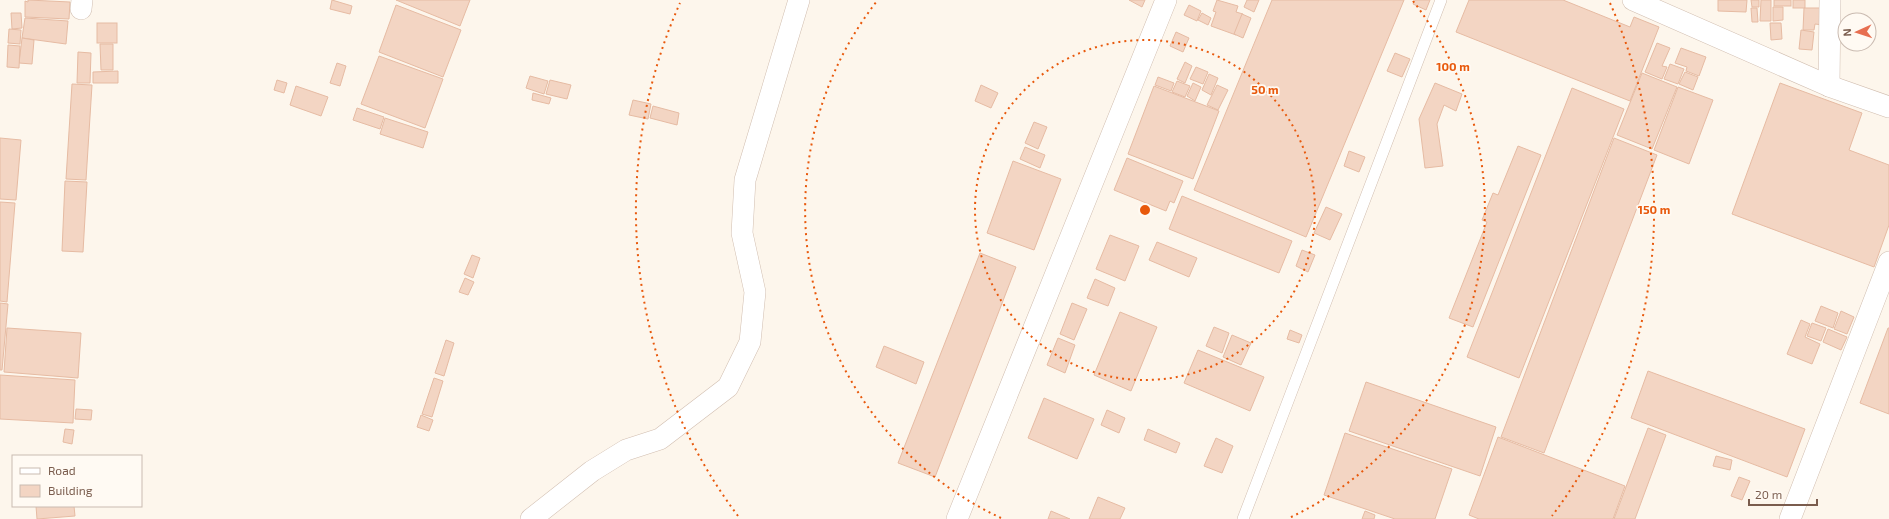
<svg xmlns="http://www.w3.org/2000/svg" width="1889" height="519" font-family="'Exo 2',sans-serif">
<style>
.building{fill:#f3d5c3;stroke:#e6bba3}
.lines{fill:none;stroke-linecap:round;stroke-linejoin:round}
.lane-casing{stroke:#d1beb0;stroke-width:12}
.street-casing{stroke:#d1beb0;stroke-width:22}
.lane{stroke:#fff;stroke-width:11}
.street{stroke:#fff;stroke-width:21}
.ring{fill:none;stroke:#e8590c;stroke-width:2;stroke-dasharray:2 4}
.centre{fill:#e8590c;stroke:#fffaf3;stroke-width:2}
.ring-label{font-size:12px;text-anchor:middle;font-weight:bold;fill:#e8590c;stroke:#fffaf3;stroke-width:3.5;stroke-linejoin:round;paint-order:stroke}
</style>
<rect width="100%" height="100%" fill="#fdf6ec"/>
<g class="building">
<path d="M28,0L70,2L69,19L25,17V1L28,2Z"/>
<path d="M332,0L352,6L350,14L330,9Z"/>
<path d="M396,0H470L460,26Z"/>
<path d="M1129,0H1145L1142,7Z"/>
<path d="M1217,0L1238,6L1236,12L1243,14L1236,35L1211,26L1216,12L1213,11Z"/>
<path d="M1247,0H1259L1254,12L1244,7Z"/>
<path d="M1272,0H1404L1306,237L1194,190Z"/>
<path d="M1415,0H1430L1426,10L1413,4Z"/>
<path d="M1469,0H1563L1630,27L1634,17L1659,27L1630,101L1456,32Z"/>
<path d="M1718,0H1747L1746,12L1718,11Z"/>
<path d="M1751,0H1759V7H1752Z"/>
<path d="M1761,0H1771V21H1760Z"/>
<rect x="1774" y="0" width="17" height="6"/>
<rect x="1793" y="0" width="12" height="8"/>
<path d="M396,5L461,30L443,77L379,52Z"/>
<path d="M1189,5L1201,11L1197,21L1184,15Z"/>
<path d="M1773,7H1783V20L1773,21Z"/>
<path d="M1751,8H1757L1758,22H1752Z"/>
<path d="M1804,8H1823V25L1815,24L1814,30H1803Z"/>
<path d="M11,13H21L22,28L12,29Z"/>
<path d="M1202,13L1211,18L1208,25L1198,20Z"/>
<path d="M1242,14L1251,18L1243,38L1234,34Z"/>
<path d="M25,18L68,21L66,44L22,38Z"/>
<rect x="97" y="23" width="20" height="20"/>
<path d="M1770,23H1781L1782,39L1771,40Z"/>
<path d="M9,29L21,30L20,44L8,43Z"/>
<path d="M1801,30L1814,32L1812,50L1799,49Z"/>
<path d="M1176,32L1189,38L1183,52L1170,46Z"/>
<path d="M22,38L34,40L32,64L19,63Z"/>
<path d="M1657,43L1670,48L1662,66L1667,67L1662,79L1645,72Z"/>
<path d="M100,44H113V70H101Z"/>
<path d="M8,45L20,46L19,68L7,67Z"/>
<path d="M1681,48L1706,57L1699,76L1686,71L1687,67L1675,63Z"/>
<path d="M78,52L91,53L90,83H77Z"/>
<path d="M1395,53L1410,59L1402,77L1387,71Z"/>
<path d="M379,56L443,79L425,128L361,104Z"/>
<path d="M1185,62L1192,66L1185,83L1177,79Z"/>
<path d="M337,63L346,66L340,86L330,83Z"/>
<path d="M1670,64L1684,69L1678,84L1664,79Z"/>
<path d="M1196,67L1208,72L1203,84L1190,79Z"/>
<path d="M118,71V83H93V72Z"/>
<path d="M1685,72L1698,77L1693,90L1679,84Z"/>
<path d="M1642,73L1677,87L1652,149L1617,135Z"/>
<path d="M1209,74L1218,78L1211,95L1202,90Z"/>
<path d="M530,76L548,81L544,94L526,88Z"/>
<path d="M1158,77L1174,83L1171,91L1155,85Z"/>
<path d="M277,80L287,83L284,93L274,90Z"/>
<path d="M550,80L571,85L567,99L546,94Z"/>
<path d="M1177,81L1190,86L1185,97L1172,92Z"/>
<path d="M1193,83L1201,87L1195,101L1187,96Z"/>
<path d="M1435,83L1462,94L1456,111L1444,105L1437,124L1443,166L1425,168L1419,119Z"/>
<path d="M1780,83L1862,113L1849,150L1889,165V225L1874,267L1732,214Z"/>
<path d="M72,84L92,85L86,180L66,179Z"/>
<path d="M981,85L998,93L991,108L975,101Z"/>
<path d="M1217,85L1228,90L1218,110L1207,105Z"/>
<path d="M296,86L328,97L321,116L290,105Z"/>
<path d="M1154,86L1219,111L1193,179L1128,154Z"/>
<path d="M1678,87L1713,100L1689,164L1654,150Z"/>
<path d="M1572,88L1624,109L1519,378L1467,357Z"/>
<path d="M533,93L551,98L549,104L532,100Z"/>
<path d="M633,100L651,104L648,119L629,115Z"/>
<path d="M653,106L679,113L677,125L650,118Z"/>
<path d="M357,108L384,117L380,129L353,120Z"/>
<path d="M385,118L428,132L423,148L380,134Z"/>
<path d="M1034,122L1047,127L1038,149L1025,143Z"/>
<path d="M0,138L21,140L16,200L0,199Z"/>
<path d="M1614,138L1657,155L1544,453L1501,437Z"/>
<path d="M1518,146L1541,155L1473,327L1449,318L1487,222L1482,220L1493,193L1498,195Z"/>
<path d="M1025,147L1045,155L1040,168L1020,159Z"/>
<path d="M1349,151L1365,157L1359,172L1344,166Z"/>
<path d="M1127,158L1183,181L1174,203L1170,201L1166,211L1114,190Z"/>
<path d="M1013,161L1061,179L1034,250L987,233Z"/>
<path d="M65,181L87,182L83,252L62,251Z"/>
<path d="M1182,196L1292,241L1279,273L1169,229Z"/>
<path d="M0,202L15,203L7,302L0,301Z"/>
<path d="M1326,207L1342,214L1330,240L1314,233Z"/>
<path d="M1110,235L1139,246L1125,281L1096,269Z"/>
<path d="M1157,242L1197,258L1189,277L1149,260Z"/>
<path d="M1302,250L1315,255L1308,272L1296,266Z"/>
<path d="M980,253L1016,267L935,477L898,463Z"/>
<path d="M472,255L480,258L473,278L464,274Z"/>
<path d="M465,278L474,282L468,295L459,292Z"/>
<path d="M1095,279L1115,288L1108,306L1087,298Z"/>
<path d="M0,303L8,304L2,370H0Z"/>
<path d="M1072,303L1087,309L1074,340L1060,334Z"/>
<path d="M1821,306L1838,313L1833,328L1815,321Z"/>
<path d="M1841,311L1854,317L1847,334L1834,329Z"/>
<path d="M1120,312L1157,327L1131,391L1094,375Z"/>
<path d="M1801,320L1810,324L1805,337L1820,344L1812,364L1787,354Z"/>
<path d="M1812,323L1826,328L1821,341L1807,336Z"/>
<path d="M1214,327L1229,333L1222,353L1206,346Z"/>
<path d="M7,328L81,333L78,378L4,372Z"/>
<path d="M1888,328H1889V414L1860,403Z"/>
<path d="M1828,329L1847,337L1841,350L1823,342Z"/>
<path d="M1290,330L1302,335L1299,343L1287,339Z"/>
<path d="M1232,335L1251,343L1241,365L1223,357Z"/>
<path d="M1058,338L1075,345L1065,373L1047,365Z"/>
<path d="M446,340L454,343L444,376L435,373Z"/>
<path d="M884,346L924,362L916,384L876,367Z"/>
<path d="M1198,350L1264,377L1250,411L1184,383Z"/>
<path d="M1648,371L1805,429L1787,477L1631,418Z"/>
<path d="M0,375L75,380L73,423L0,419Z"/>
<path d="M434,378L443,381L432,417L422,414Z"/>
<path d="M1366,382L1496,427L1480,476L1349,431Z"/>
<path d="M1044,398L1094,419L1077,459L1028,438Z"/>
<path d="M76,409L92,410L91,420L75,419Z"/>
<path d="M1107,410L1125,418L1119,433L1101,425Z"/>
<path d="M421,415L433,420L429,431L417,427Z"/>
<path d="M1648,428L1666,435L1635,519H1614Z"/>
<path d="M65,429L74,430L72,444L63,442Z"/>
<path d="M1148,429L1180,443L1176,453L1144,440Z"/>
<path d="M1345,433L1452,469L1435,519H1395L1324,495Z"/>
<path d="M1498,437L1625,486L1613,519H1479L1469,515Z"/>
<path d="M1216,438L1233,446L1222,473L1204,466Z"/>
<path d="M1716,456L1732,460L1730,470L1713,466Z"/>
<path d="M1739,477L1750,481L1742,500L1731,496Z"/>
<path d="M1098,497L1125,508L1120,519H1089Z"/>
<path d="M36,506H74L75,516L37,519Z"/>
<path d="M1051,511L1070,519H1048Z"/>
<path d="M1365,511L1375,515L1374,519H1362Z"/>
</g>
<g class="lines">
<g class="lane-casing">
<path id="lane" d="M1243,519L1441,0"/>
</g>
<g class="street-casing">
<g id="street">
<path d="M1633,0L1829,86L1889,107"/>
<path d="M81,9L82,0"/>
<path d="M1829,86L1830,0"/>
<path d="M531,519L592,471L626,450L660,439L728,387L750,342L755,292L742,233L745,180L799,0"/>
<path d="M957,519L1166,0"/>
<path d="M1790,519L1889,262"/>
</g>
</g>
<use href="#lane" class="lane"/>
<use href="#street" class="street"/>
</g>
<g class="ring">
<circle cx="1145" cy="210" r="170"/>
<path d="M1001 518A340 340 0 0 1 877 1M1413 1A340 340 0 0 1 1289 518"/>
<path d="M738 516A509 509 0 0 1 680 3M1610 3A509 509 0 0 1 1552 516"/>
</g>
<circle cx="1145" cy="210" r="6" class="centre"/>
<g class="ring-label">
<text x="1453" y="71">100 m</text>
<text x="1265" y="94">50 m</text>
<text x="1654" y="214">150 m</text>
</g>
<rect x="12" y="455" width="130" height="52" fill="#fffaf3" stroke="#cabbb1"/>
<rect x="20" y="468" width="20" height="6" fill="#ffffff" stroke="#cabbb1"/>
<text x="48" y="475" font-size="12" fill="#7a5c4d">Road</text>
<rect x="20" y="485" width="20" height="12" fill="#f3d5c3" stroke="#cabbb1"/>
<text x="48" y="495" font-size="12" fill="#7a5c4d">Building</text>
<g transform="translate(1857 32) rotate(267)"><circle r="19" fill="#fffaf3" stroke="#cabbb1"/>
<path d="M0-3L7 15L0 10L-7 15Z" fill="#e76f51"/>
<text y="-6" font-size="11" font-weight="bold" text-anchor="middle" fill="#7a5c4d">N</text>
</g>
<path d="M1749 499v6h68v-6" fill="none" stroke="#7a5c4d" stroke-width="2"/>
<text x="1755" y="499" font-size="12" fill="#7a5c4d" stroke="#fffaf3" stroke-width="3" paint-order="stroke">20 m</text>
</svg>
